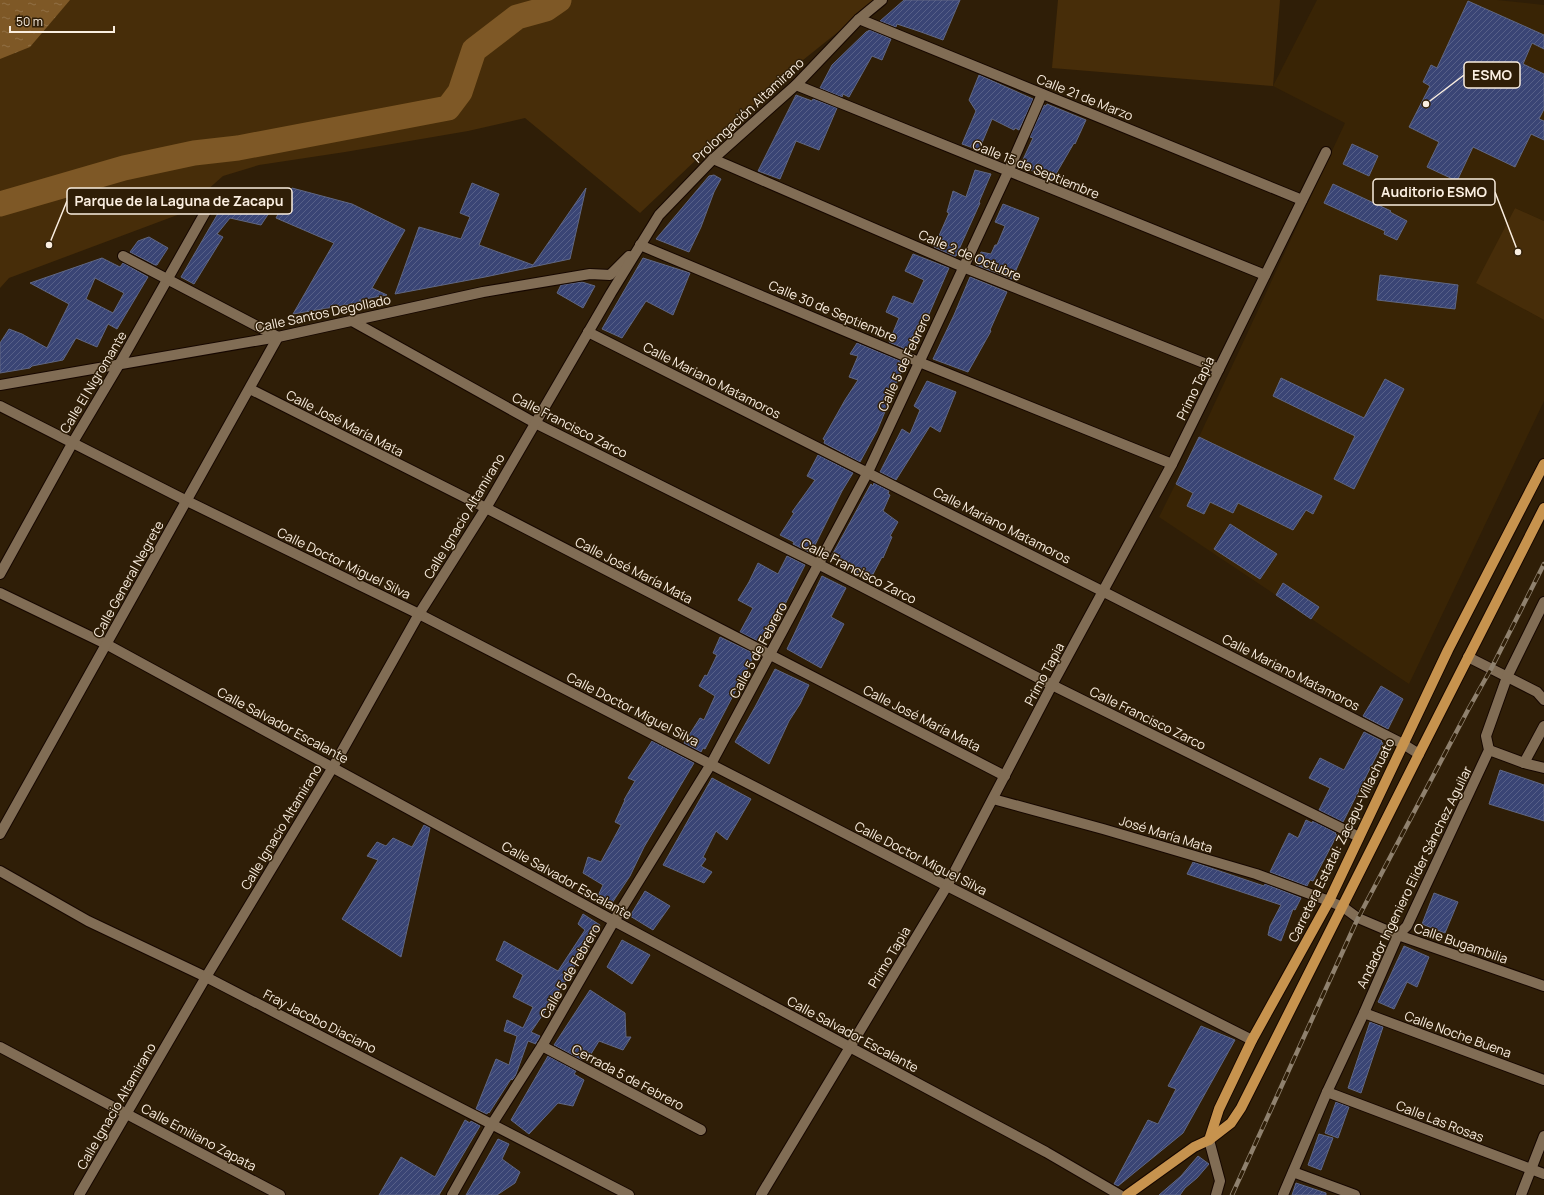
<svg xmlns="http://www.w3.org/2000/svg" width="1544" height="1195" font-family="Manrope,sans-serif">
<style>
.built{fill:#392405}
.green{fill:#472d09}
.water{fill:url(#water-ripples)}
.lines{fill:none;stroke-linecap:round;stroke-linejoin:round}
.river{stroke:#7e5826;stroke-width:25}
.building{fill:url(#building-hatch);stroke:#606783;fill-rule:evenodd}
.minor-casing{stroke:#160700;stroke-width:12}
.primary-casing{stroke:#160700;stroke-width:12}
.minor{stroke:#816d55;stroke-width:10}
.primary{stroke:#c7934e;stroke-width:10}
.rail-casing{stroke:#8f816e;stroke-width:4.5}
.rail{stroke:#2f1e07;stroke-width:3;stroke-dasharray:9;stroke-linecap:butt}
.labels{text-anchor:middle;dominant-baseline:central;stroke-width:3;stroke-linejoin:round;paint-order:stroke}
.street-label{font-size:13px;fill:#faeee0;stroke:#2f1e07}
.leader{fill:none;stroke:#faeee0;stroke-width:1.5}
.callout-dot{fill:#faeee0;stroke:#2f1e07;stroke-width:1.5}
.callout{fill:#2f1e07;stroke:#faeee0;stroke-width:1.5}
.callout-label{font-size:14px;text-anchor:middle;font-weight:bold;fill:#faeee0}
</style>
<defs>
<pattern id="water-ripples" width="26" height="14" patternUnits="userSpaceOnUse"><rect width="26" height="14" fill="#7e5826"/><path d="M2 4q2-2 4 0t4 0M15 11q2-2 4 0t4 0" fill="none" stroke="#917045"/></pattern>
<pattern id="building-hatch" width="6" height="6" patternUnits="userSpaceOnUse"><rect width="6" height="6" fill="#3a4575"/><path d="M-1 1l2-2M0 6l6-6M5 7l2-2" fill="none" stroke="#576088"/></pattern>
</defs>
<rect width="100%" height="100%" fill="#2f1e07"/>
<path class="built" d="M1317,0H1497L1544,5V221L1515,208L1477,283L1544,320V401L1409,684L1159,517L1199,437L1345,123L1273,86Z"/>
<g class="green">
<path d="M0,0H878L793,68L640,213L525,118L468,131L345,152L259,165L223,176L180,214L9,278L0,288Z"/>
<path d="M1058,0H1280L1273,86L1052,68Z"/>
<path d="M1515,208L1544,221V320L1476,283Z"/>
</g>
<path class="water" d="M0,0H70L30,47L0,59Z"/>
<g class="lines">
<path class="river" d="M0,204L124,168L194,153L238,148L448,108L460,92L474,50L517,17L546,9L559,0"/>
</g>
<g class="building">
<path d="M904,0H960L943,40L921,32L897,24L896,27L880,21Z"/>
<path d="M1468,1L1544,35V49L1532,43L1523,64L1544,74V109L1539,119L1544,121V140L1531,134L1515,167L1473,147L1457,181L1427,167L1439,142L1409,127L1430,86L1423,82L1431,65L1437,68Z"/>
<path d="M870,30L891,39L882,60L872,56L849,97L843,94L842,97L820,88L832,65L866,32Z"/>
<path d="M979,75L1033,99L1019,130L1015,128L1014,130L992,119L979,150L962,144L976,111L969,100Z"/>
<path d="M796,95L812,101L813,99L837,108L819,150L796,141L780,179L758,171Z"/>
<path d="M1047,104L1086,120L1075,144L1074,143L1053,179L1020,166L1033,138L1030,137L1044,105L1046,106Z"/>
<path d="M1352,144L1378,156L1369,176L1343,164Z"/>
<path d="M975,170L991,174L979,202L980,203L956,256H954L934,247L949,213L947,212L953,191L966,197Z"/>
<path d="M714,175L721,179L714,192L701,227L689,252L656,239L709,176Z"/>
<path d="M472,183L499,194L479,245L533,265L586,188L570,259L485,277L395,294L419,227L461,239L470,217L460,213Z"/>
<path d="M1333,184L1391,211L1390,212L1407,221L1397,240L1384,234L1385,231L1324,203Z"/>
<path d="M292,188L352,204L405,230L372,288L387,295L359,300L363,302L293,314L334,243L276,218Z"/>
<path d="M227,198L269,213L261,225L230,218L217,234L223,237L194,284L181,277Z"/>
<path d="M1003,204L1039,218L1012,279L976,265L981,252L991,254L995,245H997L1005,226L995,222Z"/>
<path d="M149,237L168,248L157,265H155L130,252L138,241Z"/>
<path d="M913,254L949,268L913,351L911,350L910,351L889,342L899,318L886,312L893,296L913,304L924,280L905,271Z"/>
<path d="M102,258L120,267L123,263L148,277L117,329L108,324L97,347L76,338L63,360L32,366L30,368L0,373V343L9,329L22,334L47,348L69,304L30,283ZM95,278L124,293L113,313L86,299Z"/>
<path d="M643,258L690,273L673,315L646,301L622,338L602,329Z"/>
<path d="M1380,275L1458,285L1455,309L1377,300Z"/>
<path d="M970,277L1007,292L990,330L991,331L968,372L933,359L954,315Z"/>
<path d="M582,282L595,286L583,308L557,293L561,285Z"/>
<path d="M857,343L905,363L877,431L860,462L824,443L825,440L823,439L845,400L858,380L849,377L858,356L850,354Z"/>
<path d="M1281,378L1364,418L1385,379L1404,389L1354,489L1334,479L1355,436L1273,396Z"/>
<path d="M927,381L956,392L940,432L930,426L896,480L880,472L902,429L910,434L920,410L914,406Z"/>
<path d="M1199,437L1322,496L1313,514L1306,510L1293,530L1238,503L1233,513L1210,502L1204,514L1187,506L1193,493L1176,484Z"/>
<path d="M818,455L853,473L842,491L811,553L793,544L794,542L780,535L794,513L792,512L815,480L807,476Z"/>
<path d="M874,483L889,491L888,494L890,495L883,511L898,522L890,536L892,537L883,558L882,557L870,580L831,557L871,484L873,486Z"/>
<path d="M1230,524L1277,554L1260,579L1214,549Z"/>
<path d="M787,556L805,565L777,620L766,640L764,639L762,643L740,632L753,608L738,600L749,582L758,563L778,574Z"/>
<path d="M822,576L846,588L831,617L844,624L821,668L787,649Z"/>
<path d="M1283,583L1319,607L1311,619L1276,595Z"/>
<path d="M720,637L755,654L705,749L703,748L701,752L684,743L700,718L704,720L715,696L699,686L705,675L707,676L717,655L713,653Z"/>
<path d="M775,669L809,685L800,704L789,721L769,764L735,742L755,707Z"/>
<path d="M1381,686L1403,699L1388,729L1363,716Z"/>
<path d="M1364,732L1382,741L1381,742L1383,743L1343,822L1319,810L1330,788L1309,778L1320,758L1344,770Z"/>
<path d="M652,741L694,763L644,847L630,876L610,906L597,898L603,885L583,873L588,857L601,862L621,825L615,822L625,800H624L635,781L628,778Z"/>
<path d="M1500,770L1544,785V821L1489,804Z"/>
<path d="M712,778L751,799L727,840L716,831L703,857L706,859L701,866L712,872L704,883L663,865Z"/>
<path d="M1306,820L1312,823L1313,821L1336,833L1335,834L1337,835L1313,881L1310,880L1307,886L1270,872L1289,833L1298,838Z"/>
<path d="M424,825L430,828L401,957L342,919L378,860L367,856L377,842L386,846L393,838L412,847Z"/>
<path d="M1193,862L1264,886L1265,884L1301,898L1295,910L1293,909L1281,941L1268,935L1270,926L1281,905L1187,874Z"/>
<path d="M645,891L670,906L653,930L630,916Z"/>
<path d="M1434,893L1458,902L1445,933L1422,924Z"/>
<path d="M583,914L600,925L565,982L531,1032L540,1036L536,1043V1044L528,1041L515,1077L512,1080L511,1079L489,1113L488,1112L487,1114L476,1109L496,1059L509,1065L517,1036L504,1031L507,1020L523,1028L533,1007L513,997L523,975L496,960L504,941L558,971L585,930L578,924Z"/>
<path d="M622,940L650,955L632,984L607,967Z"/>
<path d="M1404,946L1429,957L1417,987L1407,982L1394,1009L1378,1002Z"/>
<path d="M590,990L625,1013L626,1037H631L623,1050L599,1041L591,1054L587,1051L582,1060L554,1045Z"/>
<path d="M1370,1022L1383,1027L1361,1093L1348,1088Z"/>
<path d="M1201,1026L1235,1040L1183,1133L1118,1186L1114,1184L1148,1120L1158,1124L1176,1089L1168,1086Z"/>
<path d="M548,1056L576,1071L574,1074L584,1080L573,1106L558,1103L529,1134L511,1120Z"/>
<path d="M1336,1102L1349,1107L1338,1138L1325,1133Z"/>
<path d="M465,1120L470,1123L471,1121L480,1126L439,1195H379L401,1157L435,1177Z"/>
<path d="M1319,1134L1333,1138L1321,1170L1308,1165Z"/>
<path d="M498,1139L509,1144L502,1159L520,1172L515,1183L497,1195H466Z"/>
<path d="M1198,1156L1209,1164L1197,1178L1185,1188L1180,1195H1159L1181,1176Z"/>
<path d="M1296,1183L1326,1193V1195H1292Z"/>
</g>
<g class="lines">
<g class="minor-casing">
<g id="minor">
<path d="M859,19L1302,200"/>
<path d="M796,85L1265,275"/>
<path d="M713,159L963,267L1219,369"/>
<path d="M640,245L919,362L1172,464"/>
<path d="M352,321L535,423L818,564L1052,685L1359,837"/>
<path d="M588,332L1104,592L1403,744L1419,754"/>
<path d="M0,385L278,337L483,292L590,274L610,275L629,256"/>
<path d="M250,389L486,508L1005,776"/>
<path d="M0,406L187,501L419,614L947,886L1252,1040"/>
<path d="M0,574L73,442L120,363L210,204"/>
<path d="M0,593L106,644L614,921L1046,1152L1120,1195"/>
<path d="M1468,657L1537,692L1544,700"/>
<path d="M1489,750L1524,763L1544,768"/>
<path d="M1524,763L1544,726"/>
<path d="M993,799L1103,829L1256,874L1329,901L1343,907L1358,918L1398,935L1544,986"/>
<path d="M0,834L278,337L123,256"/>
<path d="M0,871L88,921L206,977L629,1195"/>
<path d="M1364,1013L1544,1080"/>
<path d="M542,1046L701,1130"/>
<path d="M0,1047L280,1195"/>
<path d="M1327,1092L1544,1174"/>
<path d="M1209,1140L1220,1181L1216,1195"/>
<path d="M1293,1172L1355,1195"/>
<path d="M79,1195L206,977L333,767L419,614L486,508L611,293L659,215L713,159L796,85L859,19L882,0"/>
<path d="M452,1195L492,1124L542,1046L614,921L711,764L868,472L1008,172L1042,94"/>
<path d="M761,1195L947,886L1052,685L1172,464L1326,152"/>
<path d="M1283,1195L1327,1092L1364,1013L1398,935L1407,926L1489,750L1486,736L1507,677L1544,602"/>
<path d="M1521,1195L1544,1136"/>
</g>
</g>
<g class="primary-casing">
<g id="primary">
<path d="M1209,1140L1219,1109L1252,1040L1329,901L1448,650L1544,464"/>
<path d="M1127,1195L1194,1147L1209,1140L1231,1123L1241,1108L1419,754L1544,508"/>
</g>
</g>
<use href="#minor" class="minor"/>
<use href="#primary" class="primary"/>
<g class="rail-casing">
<path id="rail" d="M1232,1195L1358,918L1469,708L1491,669L1544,564"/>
</g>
<use href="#rail" class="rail"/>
</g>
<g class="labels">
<g class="street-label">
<text transform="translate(1085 97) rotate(22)">Calle 21 de Marzo</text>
<text transform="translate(748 110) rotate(-43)">Prolongación Altamirano</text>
<text transform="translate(1036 169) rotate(22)">Calle 15 de Septiembre</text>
<text transform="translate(970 255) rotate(23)">Calle 2 de Octubre</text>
<text transform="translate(833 311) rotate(23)">Calle 30 de Septiembre</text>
<text transform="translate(323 313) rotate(-12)">Calle Santos Degollado</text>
<text transform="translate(904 362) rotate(-65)">Calle 5 de Febrero</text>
<text transform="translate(712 380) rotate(27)">Calle Mariano Matamoros</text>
<text transform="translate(93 382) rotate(-59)">Calle El Nigromante</text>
<text transform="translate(1195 388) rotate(-64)">Primo Tapia</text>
<text transform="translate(345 423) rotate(27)">Calle José María Mata</text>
<text transform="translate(570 425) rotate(27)">Calle Francisco Zarco</text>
<text transform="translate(464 516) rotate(-59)">Calle Ignacio Altamirano</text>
<text transform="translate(1002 525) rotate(27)">Calle Mariano Matamoros</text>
<text transform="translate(344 563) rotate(26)">Calle Doctor Miguel Silva</text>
<text transform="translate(634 570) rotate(27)">Calle José María Mata</text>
<text transform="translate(859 571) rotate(27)">Calle Francisco Zarco</text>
<text transform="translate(128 579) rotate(-61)">Calle General Negrete</text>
<text transform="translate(758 650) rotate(-62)">Calle 5 de Febrero</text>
<text transform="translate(1291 672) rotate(27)">Calle Mariano Matamoros</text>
<text transform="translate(1044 674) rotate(-62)">Primo Tapia</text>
<text transform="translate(633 709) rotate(27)">Calle Doctor Miguel Silva</text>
<text transform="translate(922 718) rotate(27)">Calle José María Mata</text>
<text transform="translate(1148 718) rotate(26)">Calle Francisco Zarco</text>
<text transform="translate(283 725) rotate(28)">Calle Salvador Escalante</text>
<text transform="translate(281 827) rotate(-59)">Calle Ignacio Altamirano</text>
<text transform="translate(1166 834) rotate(17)">José María Mata</text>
<text transform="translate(1341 840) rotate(-64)">Carretera Estatal: Zacapu-Villachuato</text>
<text transform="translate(921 858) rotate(27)">Calle Doctor Miguel Silva</text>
<text transform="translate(1414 877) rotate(-64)">Andador Ingeniero Elider Sánchez Aguilar</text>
<text transform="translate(567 880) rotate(29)">Calle Salvador Escalante</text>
<text transform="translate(1461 943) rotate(19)">Calle Bugambilia</text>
<text transform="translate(889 957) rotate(-59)">Primo Tapia</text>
<text transform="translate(570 971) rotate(-60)">Calle 5 de Febrero</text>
<text transform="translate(320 1021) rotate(27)">Fray Jacobo Diaciano</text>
<text transform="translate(853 1034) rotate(28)">Calle Salvador Escalante</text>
<text transform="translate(1458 1034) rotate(20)">Calle Noche Buena</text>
<text transform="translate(628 1077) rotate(28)">Cerrada 5 de Febrero</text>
<text transform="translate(116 1106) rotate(-60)">Calle Ignacio Altamirano</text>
<text transform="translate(1440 1121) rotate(21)">Calle Las Rosas</text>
<text transform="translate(199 1137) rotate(28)">Calle Emiliano Zapata</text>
</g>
</g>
<path class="leader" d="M1426 104L1464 75M1518 252L1495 192M49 245L67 201"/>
<g class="callout-dot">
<circle cx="1426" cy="104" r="4"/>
<circle cx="1518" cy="252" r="4"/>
<circle cx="49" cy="245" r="4"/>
</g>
<g class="callout">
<rect x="1464" y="62" width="56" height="26" rx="4"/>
<rect x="1373" y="179" width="122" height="26" rx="4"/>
<rect x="67" y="188" width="225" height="26" rx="4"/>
</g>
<g class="callout-label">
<text x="1492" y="80">ESMO</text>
<text x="1434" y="197">Auditorio ESMO</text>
<text x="179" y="206">Parque de la Laguna de Zacapu</text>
</g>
<path d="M10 26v6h104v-6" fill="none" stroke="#faeee0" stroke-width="2"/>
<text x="16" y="26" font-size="12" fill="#faeee0" stroke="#2f1e07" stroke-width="3" paint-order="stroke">50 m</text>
</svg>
